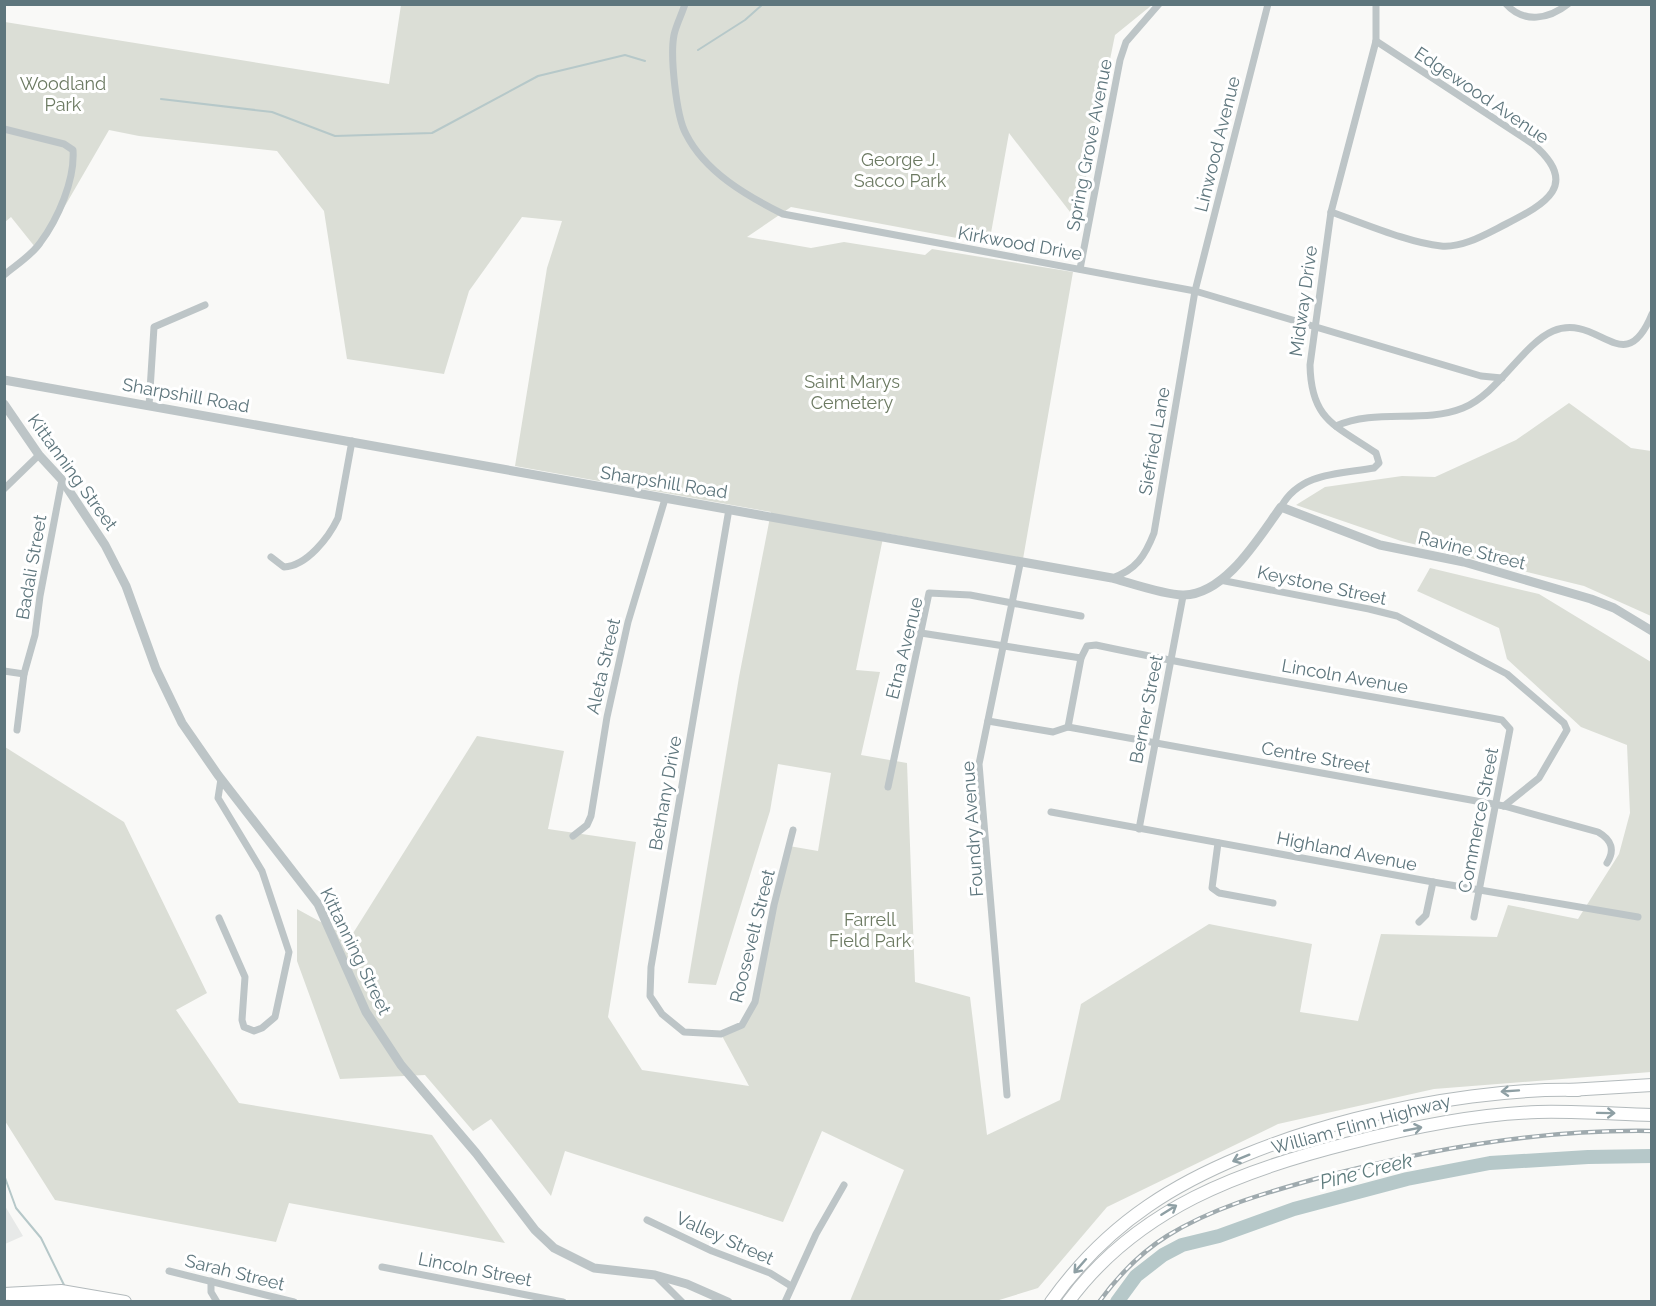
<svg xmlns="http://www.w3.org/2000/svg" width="1656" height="1306" font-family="Raleway,sans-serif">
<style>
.built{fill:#e7e9e8}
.green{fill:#dbded6}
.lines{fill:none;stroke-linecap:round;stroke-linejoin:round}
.stream{stroke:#b6c8c9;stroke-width:2}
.river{stroke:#b6c8c9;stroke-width:14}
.trunk-casing{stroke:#b3babc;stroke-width:14}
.motorway-casing{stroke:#b3babc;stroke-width:14}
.minor{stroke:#bdc5c7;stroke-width:7}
.tertiary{stroke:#bdc5c7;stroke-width:9}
.trunk{stroke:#fff;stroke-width:12}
.motorway{stroke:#fff;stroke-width:12}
.rail-casing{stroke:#9faaae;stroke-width:4.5}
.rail{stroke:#fff;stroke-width:2;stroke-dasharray:7;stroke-linecap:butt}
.oneway{stroke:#8e9fa4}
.labels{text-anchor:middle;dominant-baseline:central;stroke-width:6;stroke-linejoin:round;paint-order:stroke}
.park-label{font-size:18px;fill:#6c7a62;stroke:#fff}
.street-label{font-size:18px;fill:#5e767d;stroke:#fff}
.water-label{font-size:20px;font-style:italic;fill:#5e7c7d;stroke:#fff}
</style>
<rect width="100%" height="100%" fill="#f9f9f7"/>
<path class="built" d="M5,1206L23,1236L5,1244H4Z"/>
<g class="green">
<path d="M401,5H1152L1115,35L1077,221L1009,133L989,244L791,207L747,237L811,248L844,242L925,255L932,249L1073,272L1023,559L884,533L856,670L880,672L861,755L907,763L915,982L970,997L987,1135L1060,1100L1081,1004L1209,924L1312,944L1300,1012L1358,1021L1381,934L1497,937L1508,905L1578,919L1619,854L1630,813L1627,745L1581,727L1507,659L1499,628L1417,591L1430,568L1539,594L1651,662V1072L1434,1089L1278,1124L1107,1207L1038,1288L996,1301H850L904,1170L822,1131L783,1222L565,1151L551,1196L491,1119L473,1131L425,1075L340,1079L297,961V909L350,938L477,736L564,751L548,829L636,842L608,1017L642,1070L749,1086L721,1034L742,1025L755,1002L789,846L818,851L831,773L778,764L770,811L716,985L688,983L739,677L771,512L515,466L547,268L562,221L522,217L469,291L444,374L347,359L324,211L277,151L139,136L109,130L47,237L35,247L11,217L5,222V22L389,84Z"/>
<path d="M1569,403L1631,448L1651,451V616L1584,586L1401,541L1296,505L1325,487L1402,476L1435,477L1516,440Z"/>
<path d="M5,747L124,822L207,993L176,1010L239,1103L432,1135L505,1243L289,1203L276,1242L55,1200L5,1121Z"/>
</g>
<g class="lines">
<g class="stream">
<path d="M698,50L745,20L763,4"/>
<path d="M161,99L272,112L335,136L432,133L538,76L625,55L645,61"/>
<path d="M4,1175L16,1208L41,1238L65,1287"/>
</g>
<path class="river" d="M1117,1302L1136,1276L1163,1255L1182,1245L1219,1236L1294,1209L1407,1179L1490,1163L1588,1157L1652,1156"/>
<g class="trunk-casing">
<g id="trunk">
<path d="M4,1294L61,1291L125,1302"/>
<path d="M14,1302H73"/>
<path d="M1051,1302C1078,1264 1110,1232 1148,1206C1255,1132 1449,1087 1578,1090"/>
<path d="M1068,1302C1137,1208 1242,1170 1350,1143C1412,1127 1475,1114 1538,1112C1576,1111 1614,1114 1652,1115"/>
</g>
</g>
<g class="motorway-casing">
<path id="motorway" d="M1569,1090L1652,1085"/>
</g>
<g class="minor">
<path d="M685,4C682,14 676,25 674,35C670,55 676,116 686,134C705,172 747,196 783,214L1195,291L1481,376L1502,378"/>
<path d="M1506,4C1524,24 1549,19 1568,4"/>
<path d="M4,129L64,144L73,150C75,180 58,219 40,243C32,255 16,265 4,275"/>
<path d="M1331,212C1363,223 1409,243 1441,246C1463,248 1486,234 1506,224C1545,204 1581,185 1533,144L1376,41"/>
<path d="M1080,269L1120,60L1126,42L1159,4"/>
<path d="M149,406L154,327L205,305"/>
<path d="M1336,426C1376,408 1423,424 1463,408C1498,394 1523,344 1553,331C1599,312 1624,382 1652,314"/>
<path d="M4,489L39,455"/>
<path d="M1281,507C1300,472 1340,474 1374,468L1379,463L1376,453C1335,425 1311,420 1310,365L1331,212L1376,41V4"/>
<path d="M729,509L651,967L650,996L662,1014L684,1032L721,1034L742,1025L755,1002L774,905L793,830"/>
<path d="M271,557L284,567C307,566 329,537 338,518L352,441"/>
<path d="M1112,578C1136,570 1145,556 1154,533L1195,291L1268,4"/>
<path d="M1220,580L1369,609L1397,616L1507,674L1564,723L1567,730L1539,778L1504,806"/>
<path d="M921,633L1081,658"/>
<path d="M4,671L24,674"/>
<path d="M988,721L1053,732L1068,727L1504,806L1598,832C1612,840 1615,850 1607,863"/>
<path d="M1068,727L1081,658L1087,646L1096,645C1230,674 1367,695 1502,720L1510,729L1474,917"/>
<path d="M17,730L24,674L35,635L40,596L62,480"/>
<path d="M888,787L929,593L970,595L1081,616"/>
<path d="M1051,812L1433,882L1638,917"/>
<path d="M1139,829L1183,596"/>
<path d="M573,836L587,825L591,816L607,717L628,622L665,499"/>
<path d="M1218,843L1212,888L1219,893L1273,903"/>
<path d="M219,918L245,977L242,1020L244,1027L254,1031L262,1028L275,1017L289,952L262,871L218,798L221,779"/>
<path d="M1419,922L1426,915L1433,882"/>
<path d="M1007,1095L979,764L1020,564"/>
<path d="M647,1220L712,1251L770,1273L791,1286"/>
<path d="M382,1267L563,1302"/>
<path d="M169,1271L294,1302"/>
<path d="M655,1275L682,1302"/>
<path d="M211,1281V1292L217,1302"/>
<path d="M785,1302L816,1234L844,1185"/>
</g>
<g class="tertiary">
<path d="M4,380L1112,578C1130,583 1168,596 1184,595C1226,594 1259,537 1281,507L1380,545L1464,562L1591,599L1614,608L1652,631"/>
<path d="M4,404L39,455L62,480L105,545L126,586L156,669L182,723L218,775L318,904L366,1012L401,1065L476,1153L535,1230L554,1248L594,1268L655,1275L687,1284L728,1302"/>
</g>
<use href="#trunk" class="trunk"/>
<use href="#motorway" class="motorway"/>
<g class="rail-casing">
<path id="rail" d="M1099,1302C1118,1276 1140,1253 1167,1236C1212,1208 1265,1193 1315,1179C1423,1150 1539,1129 1652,1131"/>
</g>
<use href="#rail" class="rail"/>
</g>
<defs><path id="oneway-shaft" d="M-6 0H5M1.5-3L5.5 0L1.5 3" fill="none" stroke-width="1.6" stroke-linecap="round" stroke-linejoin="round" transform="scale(1.5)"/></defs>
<g class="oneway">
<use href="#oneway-shaft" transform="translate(1510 1091) rotate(176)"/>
<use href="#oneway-shaft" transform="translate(1606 1113) rotate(1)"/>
<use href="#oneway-shaft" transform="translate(1413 1129) rotate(-11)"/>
<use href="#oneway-shaft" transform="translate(1241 1158) rotate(158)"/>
<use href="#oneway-shaft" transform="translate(1169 1210) rotate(-32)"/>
<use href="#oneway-shaft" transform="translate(1080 1266) rotate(131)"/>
</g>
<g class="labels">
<g class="park-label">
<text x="63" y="83">Woodland<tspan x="63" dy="21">Park</tspan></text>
<text x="900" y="159">George J.<tspan x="900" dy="21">Sacco Park</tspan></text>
<text x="852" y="381">Saint Marys<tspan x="852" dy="21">Cemetery</tspan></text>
<text x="870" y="919">Farrell<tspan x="870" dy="21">Field Park</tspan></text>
</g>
<g class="street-label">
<text transform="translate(1482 95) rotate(34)">Edgewood Avenue</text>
<text transform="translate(1217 144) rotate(-76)">Linwood Avenue</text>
<text transform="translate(1089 145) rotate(-79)">Spring Grove Avenue</text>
<text transform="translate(1020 243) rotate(10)">Kirkwood Drive</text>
<text transform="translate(1303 301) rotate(-82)">Midway Drive</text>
<text transform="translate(186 395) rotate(10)">Sharpshill Road</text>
<text transform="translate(1154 441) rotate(-80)">Siefried Lane</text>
<text transform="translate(73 472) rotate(54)">Kittanning Street</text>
<text transform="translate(664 482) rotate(9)">Sharpshill Road</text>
<text transform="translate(1472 550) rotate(14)">Ravine Street</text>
<text transform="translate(31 567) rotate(-80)">Badali Street</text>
<text transform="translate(1322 585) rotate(12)">Keystone Street</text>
<text transform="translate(904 648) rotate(-76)">Etna Avenue</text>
<text transform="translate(603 666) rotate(-77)">Aleta Street</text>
<text transform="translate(1345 676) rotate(10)">Lincoln Avenue</text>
<text transform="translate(1146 709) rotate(-79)">Berner Street</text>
<text transform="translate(1316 757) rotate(10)">Centre Street</text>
<text transform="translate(665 793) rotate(-80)">Bethany Drive</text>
<text transform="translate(1478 820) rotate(-79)">Commerce Street</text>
<text transform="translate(972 829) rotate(-94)">Foundry Avenue</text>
<text transform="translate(1347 851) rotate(11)">Highland Avenue</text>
<text transform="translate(752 936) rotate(-76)">Roosevelt Street</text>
<text transform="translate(356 951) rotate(64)">Kittanning Street</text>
<text transform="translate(1361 1124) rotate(-15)">William Flinn Highway</text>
<text transform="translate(725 1238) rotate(24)">Valley Street</text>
<text transform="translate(475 1269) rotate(11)">Lincoln Street</text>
<text transform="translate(235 1272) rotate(14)">Sarah Street</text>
</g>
<g class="water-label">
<text transform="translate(1366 1171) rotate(-14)">Pine Creek</text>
</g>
</g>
<rect width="1656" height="1306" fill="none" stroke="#5e767d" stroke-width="12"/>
</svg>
